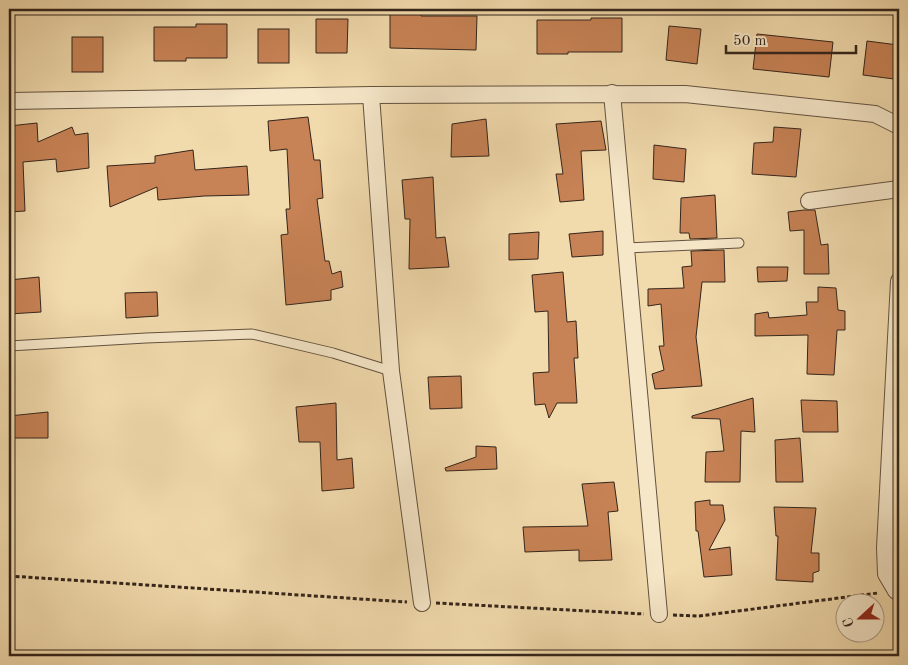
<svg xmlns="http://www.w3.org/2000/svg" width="908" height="665" font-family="'Old Standard TT',serif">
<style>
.building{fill:#c78255;stroke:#34251b}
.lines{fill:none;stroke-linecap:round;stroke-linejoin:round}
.service-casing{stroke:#63523f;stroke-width:11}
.minor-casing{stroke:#63523f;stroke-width:18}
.path{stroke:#34251b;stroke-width:3;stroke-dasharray:4 2.5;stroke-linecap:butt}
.service{stroke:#f6e7c9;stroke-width:9}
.minor{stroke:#f6e7c9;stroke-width:16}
</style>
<rect width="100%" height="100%" fill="#f1daac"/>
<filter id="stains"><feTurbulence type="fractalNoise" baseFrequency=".004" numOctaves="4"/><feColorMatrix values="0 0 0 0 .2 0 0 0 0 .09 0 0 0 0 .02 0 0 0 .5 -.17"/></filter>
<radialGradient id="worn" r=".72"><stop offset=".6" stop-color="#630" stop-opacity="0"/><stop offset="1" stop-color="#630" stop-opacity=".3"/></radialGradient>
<g class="building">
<path d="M390,14H421V16H477L476,50L390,48Z"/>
<path d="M591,18H622V52H568V54H537V20H591Z"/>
<path d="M316,19H348L347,53H316Z"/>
<path d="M196,24H227V58H186V61H154V27H196Z"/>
<path d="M669,26L701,29L697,64L666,60Z"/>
<rect x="258" y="29" width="31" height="34"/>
<path d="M757,34L833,42L829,77L753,69Z"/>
<rect x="72" y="37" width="31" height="35"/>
<path d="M867,41L898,45L894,79L863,75Z"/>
<path d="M308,117L314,160H320L323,198L317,199L325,261H329L332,274L341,271L343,287L331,290V300L286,305L281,235L288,234L286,209H290L287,149L270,151L268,121Z"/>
<path d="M486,119L489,156L451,157L452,124Z"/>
<path d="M601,121L606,150L581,151L584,200L560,202L556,174H563L556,124Z"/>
<path d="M37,123L38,142L72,127L75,135L88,133L89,168L57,172L56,159L23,162L25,211L9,212V126Z"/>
<path d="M774,127L801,129L796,177L752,174L754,143L773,142Z"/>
<path d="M654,145L686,149L684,182L653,179Z"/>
<path d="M193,150L195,170L247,166L249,195L204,196L158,200L157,187L110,207L107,166L155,163V156Z"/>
<path d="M433,177L436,238L445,237L449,267L409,269L410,219H405L402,180Z"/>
<path d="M715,195L717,238L690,239L689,233H680L681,198Z"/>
<path d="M804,210H815L821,245L828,244L829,274H804V230L790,231L788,212Z"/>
<path d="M603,231V255L572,257L569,234Z"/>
<path d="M539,232L538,259L509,260V234Z"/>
<path d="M724,250L725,282H702L696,337L702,386L655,389L652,374L664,370L659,346H664L661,304L648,306V289L684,288L682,267L692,266L691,251Z"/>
<path d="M757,267H788L787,281L758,282Z"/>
<path d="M563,272L567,322L576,321L578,358H574L577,403H557L549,418L545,404L535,405L533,373L549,372L548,311L535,312L532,275Z"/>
<path d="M39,277L41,312L9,314V280Z"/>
<path d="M818,287L836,288L838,310L845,311V330H837L834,375L807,374L808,335L755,336V314L768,312L769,318L807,315L806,302H818Z"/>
<path d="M157,292L158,316L126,318L125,293Z"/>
<path d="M461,376L462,408L430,409L428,377Z"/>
<path d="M753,398L755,432L741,431L740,482H705L706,452L724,451L720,419L692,418V416Z"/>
<path d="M801,400L837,401L838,432H803Z"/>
<path d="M336,403L337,460L352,458L354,488L322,491L320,442H299L296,407Z"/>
<path d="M48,412V438H9V416Z"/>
<path d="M800,438L803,482H776L775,440Z"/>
<path d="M476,446L496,447L497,469L446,471L445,468L476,457Z"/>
<path d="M614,482L618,511L608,512L612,560L579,561V550L525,552L523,527L588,526L582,484Z"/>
<path d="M710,500V505H723L725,520L709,550L730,547L732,575L704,577L698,531H696L695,502Z"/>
<path d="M774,507L816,508L811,553H819V571L813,573V582L776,580L778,536H776Z"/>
</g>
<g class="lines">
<g class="service-casing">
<g id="service">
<path d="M626,248L739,243"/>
<path d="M9,346L146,338L252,334L333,353L391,371"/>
</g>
</g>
<g class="minor-casing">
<g id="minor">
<path d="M612,93L659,614"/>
<path d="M371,95L391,371L422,603"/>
<path d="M9,101L371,95L685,94L875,114L899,126"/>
<path d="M809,201L899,189"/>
<path d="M899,281L885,548L886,574L896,591L899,592"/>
</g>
</g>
<g class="path">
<path d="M9,576L407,602"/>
<path d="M436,603L644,614"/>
<path d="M673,615L699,616L878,593"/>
</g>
<use href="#service" class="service"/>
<use href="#minor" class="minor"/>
</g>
<rect width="908" height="665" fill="none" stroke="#f1daac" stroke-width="30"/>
<rect x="10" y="10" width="888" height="645" fill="none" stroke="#34251b" stroke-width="2.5"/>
<rect x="15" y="15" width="878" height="635" fill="none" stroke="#34251b"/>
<g transform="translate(860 618) rotate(249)"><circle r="24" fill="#f6e7c9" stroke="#a89983"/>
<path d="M0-4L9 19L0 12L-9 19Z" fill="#8f2418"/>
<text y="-8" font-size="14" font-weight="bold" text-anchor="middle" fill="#34251b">С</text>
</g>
<path d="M726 45v8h130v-8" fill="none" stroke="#34251b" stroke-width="2.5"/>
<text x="733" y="45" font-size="15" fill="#34251b" stroke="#f6e7c9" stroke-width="4" paint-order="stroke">50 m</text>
<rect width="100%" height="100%" filter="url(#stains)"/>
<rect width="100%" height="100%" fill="url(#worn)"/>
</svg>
